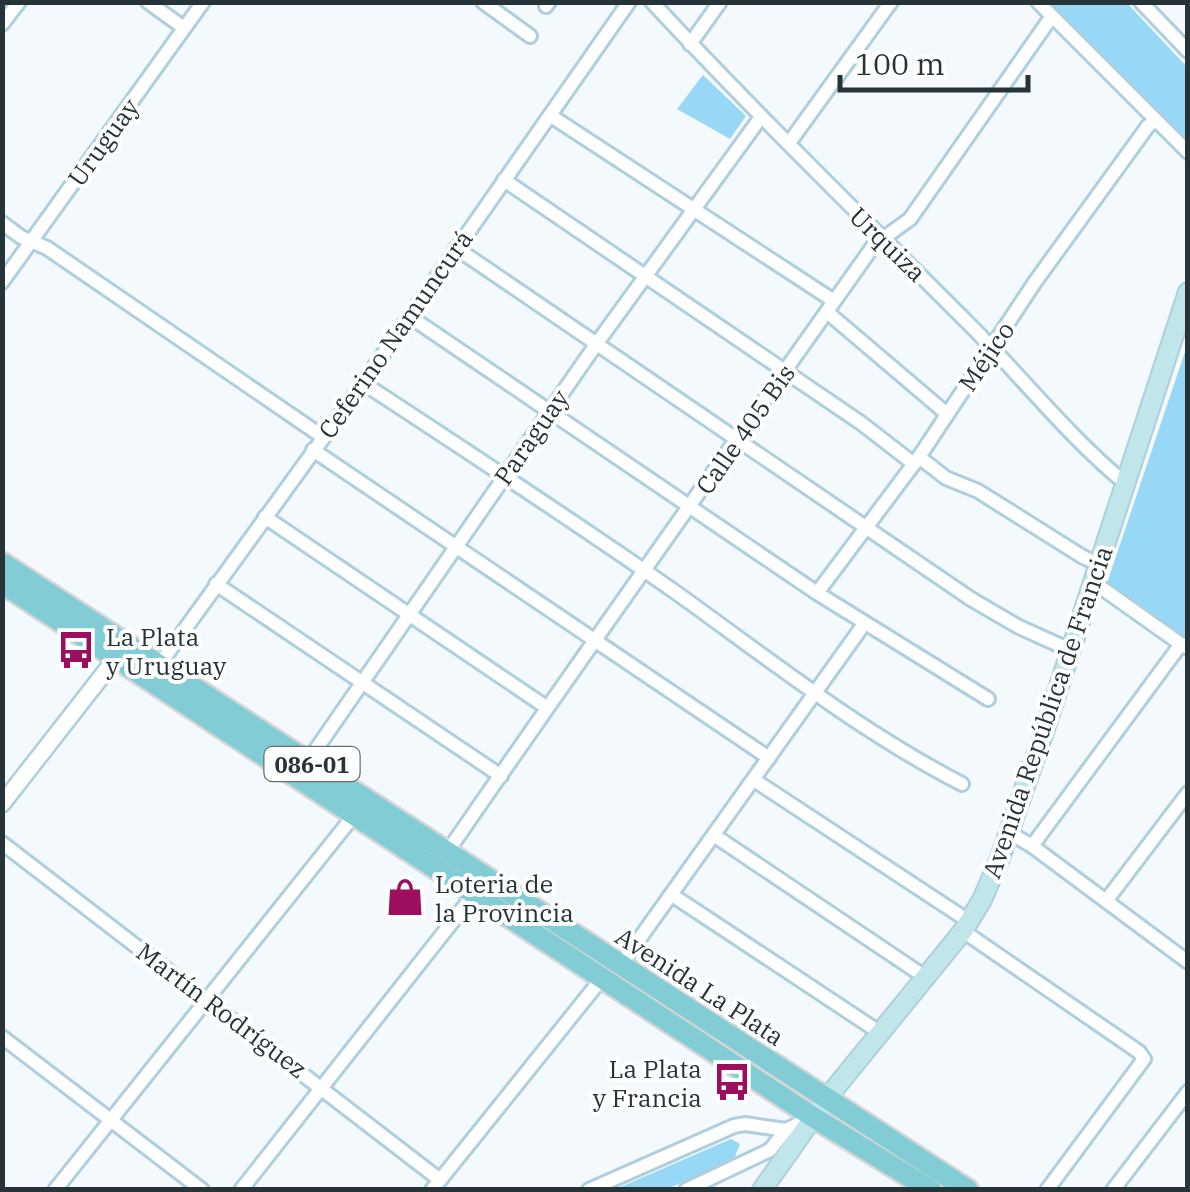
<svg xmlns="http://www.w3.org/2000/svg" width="1190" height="1192" font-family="'IBM Plex Serif',serif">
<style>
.green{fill:#97d8f7}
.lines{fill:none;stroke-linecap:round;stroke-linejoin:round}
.minor-casing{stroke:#afcede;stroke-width:18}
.tertiary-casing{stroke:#afcede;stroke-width:20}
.secondary-casing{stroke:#afcede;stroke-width:22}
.primary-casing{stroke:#d4d6d7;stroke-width:25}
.minor{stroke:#fff;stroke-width:12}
.tertiary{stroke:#fff;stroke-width:15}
.secondary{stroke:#c1e6ea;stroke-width:18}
.primary{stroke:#82cdd5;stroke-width:20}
.labels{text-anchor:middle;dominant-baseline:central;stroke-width:8;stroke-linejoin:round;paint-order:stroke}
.shield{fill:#fff;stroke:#677074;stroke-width:2.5}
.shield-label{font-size:22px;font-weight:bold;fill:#263339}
.street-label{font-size:25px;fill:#263339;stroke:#fff}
.poi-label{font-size:25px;fill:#263339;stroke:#fff;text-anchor:start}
</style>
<rect width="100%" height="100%" fill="#f3f9fc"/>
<g class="green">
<path d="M1049,3H1127L1187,67V146Z"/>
<path d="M703,75L746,116L730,139L677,109Z"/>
<path d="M1187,346V645L1106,586Z"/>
<path d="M731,1139L740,1144L734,1159L667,1189H616Z"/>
</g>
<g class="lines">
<g class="minor-casing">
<g id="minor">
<path d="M148,2L184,28"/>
<path d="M483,2L530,36"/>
<path d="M652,2C755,113 863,218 969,324C1021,376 1068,436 1125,483"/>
<path d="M1038,2L1188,152"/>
<path d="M1141,2L1188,51"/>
<path d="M546,6L549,2"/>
<path d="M2,24L19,2"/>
<path d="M690,44L720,2"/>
<path d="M551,116L834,301"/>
<path d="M789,143L891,2"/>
<path d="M504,180L861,423L914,464"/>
<path d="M2,223L21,237L47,248L323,437"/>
<path d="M456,248L971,599L1019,627L1070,650"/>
<path d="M2,282L203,2"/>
<path d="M827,312L947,414"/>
<path d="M409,316L817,593L988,699"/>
<path d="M363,383C468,452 574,521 678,594C770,660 861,732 962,784"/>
<path d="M313,450L769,758"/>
<path d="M919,457L946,478L978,491L1083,557L1097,563"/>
<path d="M265,517L546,707"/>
<path d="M1092,581L1185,647"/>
<path d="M216,584L501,776"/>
<path d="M817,593L919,457L1035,282L1148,126L1156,120"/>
<path d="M159,665L363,383L629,2"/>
<path d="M308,761L597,343L761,117"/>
<path d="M754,780L970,922"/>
<path d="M1008,832L1032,846L1188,962"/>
<path d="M715,836L925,977"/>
<path d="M2,843L440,1180"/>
<path d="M1032,846L1181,644"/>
<path d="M448,851C588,648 731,447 874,245L910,219L1052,16"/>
<path d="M672,895L879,1032"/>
<path d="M1106,901L1188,793"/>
<path d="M963,931L1139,1052L1144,1059L1047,1190"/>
<path d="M620,966L864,624"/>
<path d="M2,1037L202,1190"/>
<path d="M55,1190L355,814"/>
<path d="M241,1190L475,893"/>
<path d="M432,1190L603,977"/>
<path d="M589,1190L734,1126L745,1124L786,1130L811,1118"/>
<path d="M686,1190L770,1150L786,1130"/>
<path d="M1113,1190L1188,1092"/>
</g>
</g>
<g class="tertiary-casing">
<path id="tertiary" d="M2,804L116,658"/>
</g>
<g class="secondary-casing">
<path id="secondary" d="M762,1190L827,1098L963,931L982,900L1000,858L1044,732L1188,292"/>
</g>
<g class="primary-casing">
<g id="primary">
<path d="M2,563L968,1190"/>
<path d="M2,583L813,1117L931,1190"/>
</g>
</g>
<use href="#minor" class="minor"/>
<use href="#tertiary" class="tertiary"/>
<use href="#secondary" class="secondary"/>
<use href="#primary" class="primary"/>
</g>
<defs>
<g id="bus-bare" transform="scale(3)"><path d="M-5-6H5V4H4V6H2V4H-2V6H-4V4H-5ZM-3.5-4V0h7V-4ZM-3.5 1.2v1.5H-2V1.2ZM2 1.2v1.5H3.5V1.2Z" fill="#9c0f5e" stroke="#fff" stroke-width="2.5" paint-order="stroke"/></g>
<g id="shop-bare" transform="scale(3)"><path d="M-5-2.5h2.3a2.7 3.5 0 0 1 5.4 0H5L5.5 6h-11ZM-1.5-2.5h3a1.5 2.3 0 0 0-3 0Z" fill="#9c0f5e" stroke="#fff" stroke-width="2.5" paint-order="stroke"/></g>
</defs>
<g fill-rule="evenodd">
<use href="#bus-bare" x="76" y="650"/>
<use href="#shop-bare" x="405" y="897"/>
<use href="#bus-bare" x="732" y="1082"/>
</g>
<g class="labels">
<rect class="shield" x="264.5" y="747" width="95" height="34" rx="8"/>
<g class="shield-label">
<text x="312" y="764">086-01</text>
</g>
<g class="street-label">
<text transform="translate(103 142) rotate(-54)">Uruguay</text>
<text transform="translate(888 244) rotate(44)">Urquiza</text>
<text transform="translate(395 334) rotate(-55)">Ceferino Namuncurá</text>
<text transform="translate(986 356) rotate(-56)">Méjico</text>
<text transform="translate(745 429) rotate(-55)">Calle 405 Bis</text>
<text transform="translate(531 437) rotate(-55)">Paraguay</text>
<text transform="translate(1047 712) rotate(-71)">Avenida República de Francia</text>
<text transform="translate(700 986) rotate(33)">Avenida La Plata</text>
<text transform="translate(222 1010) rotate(37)">Martín Rodríguez</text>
</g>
<g class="poi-label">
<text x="106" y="636">La Plata<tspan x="106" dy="29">y Uruguay</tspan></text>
<text x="435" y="883">Loteria de<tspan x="435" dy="29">la Provincia</tspan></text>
<text x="702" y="1068" text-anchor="end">La Plata<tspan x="702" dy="29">y Francia</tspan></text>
</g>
</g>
<rect width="1190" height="1192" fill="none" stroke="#263339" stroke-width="10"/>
<path d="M840 75v15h188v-15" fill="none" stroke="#263339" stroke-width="5"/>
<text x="855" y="75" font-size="30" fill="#263339" stroke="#ffffff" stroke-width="8" paint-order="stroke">100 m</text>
</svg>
